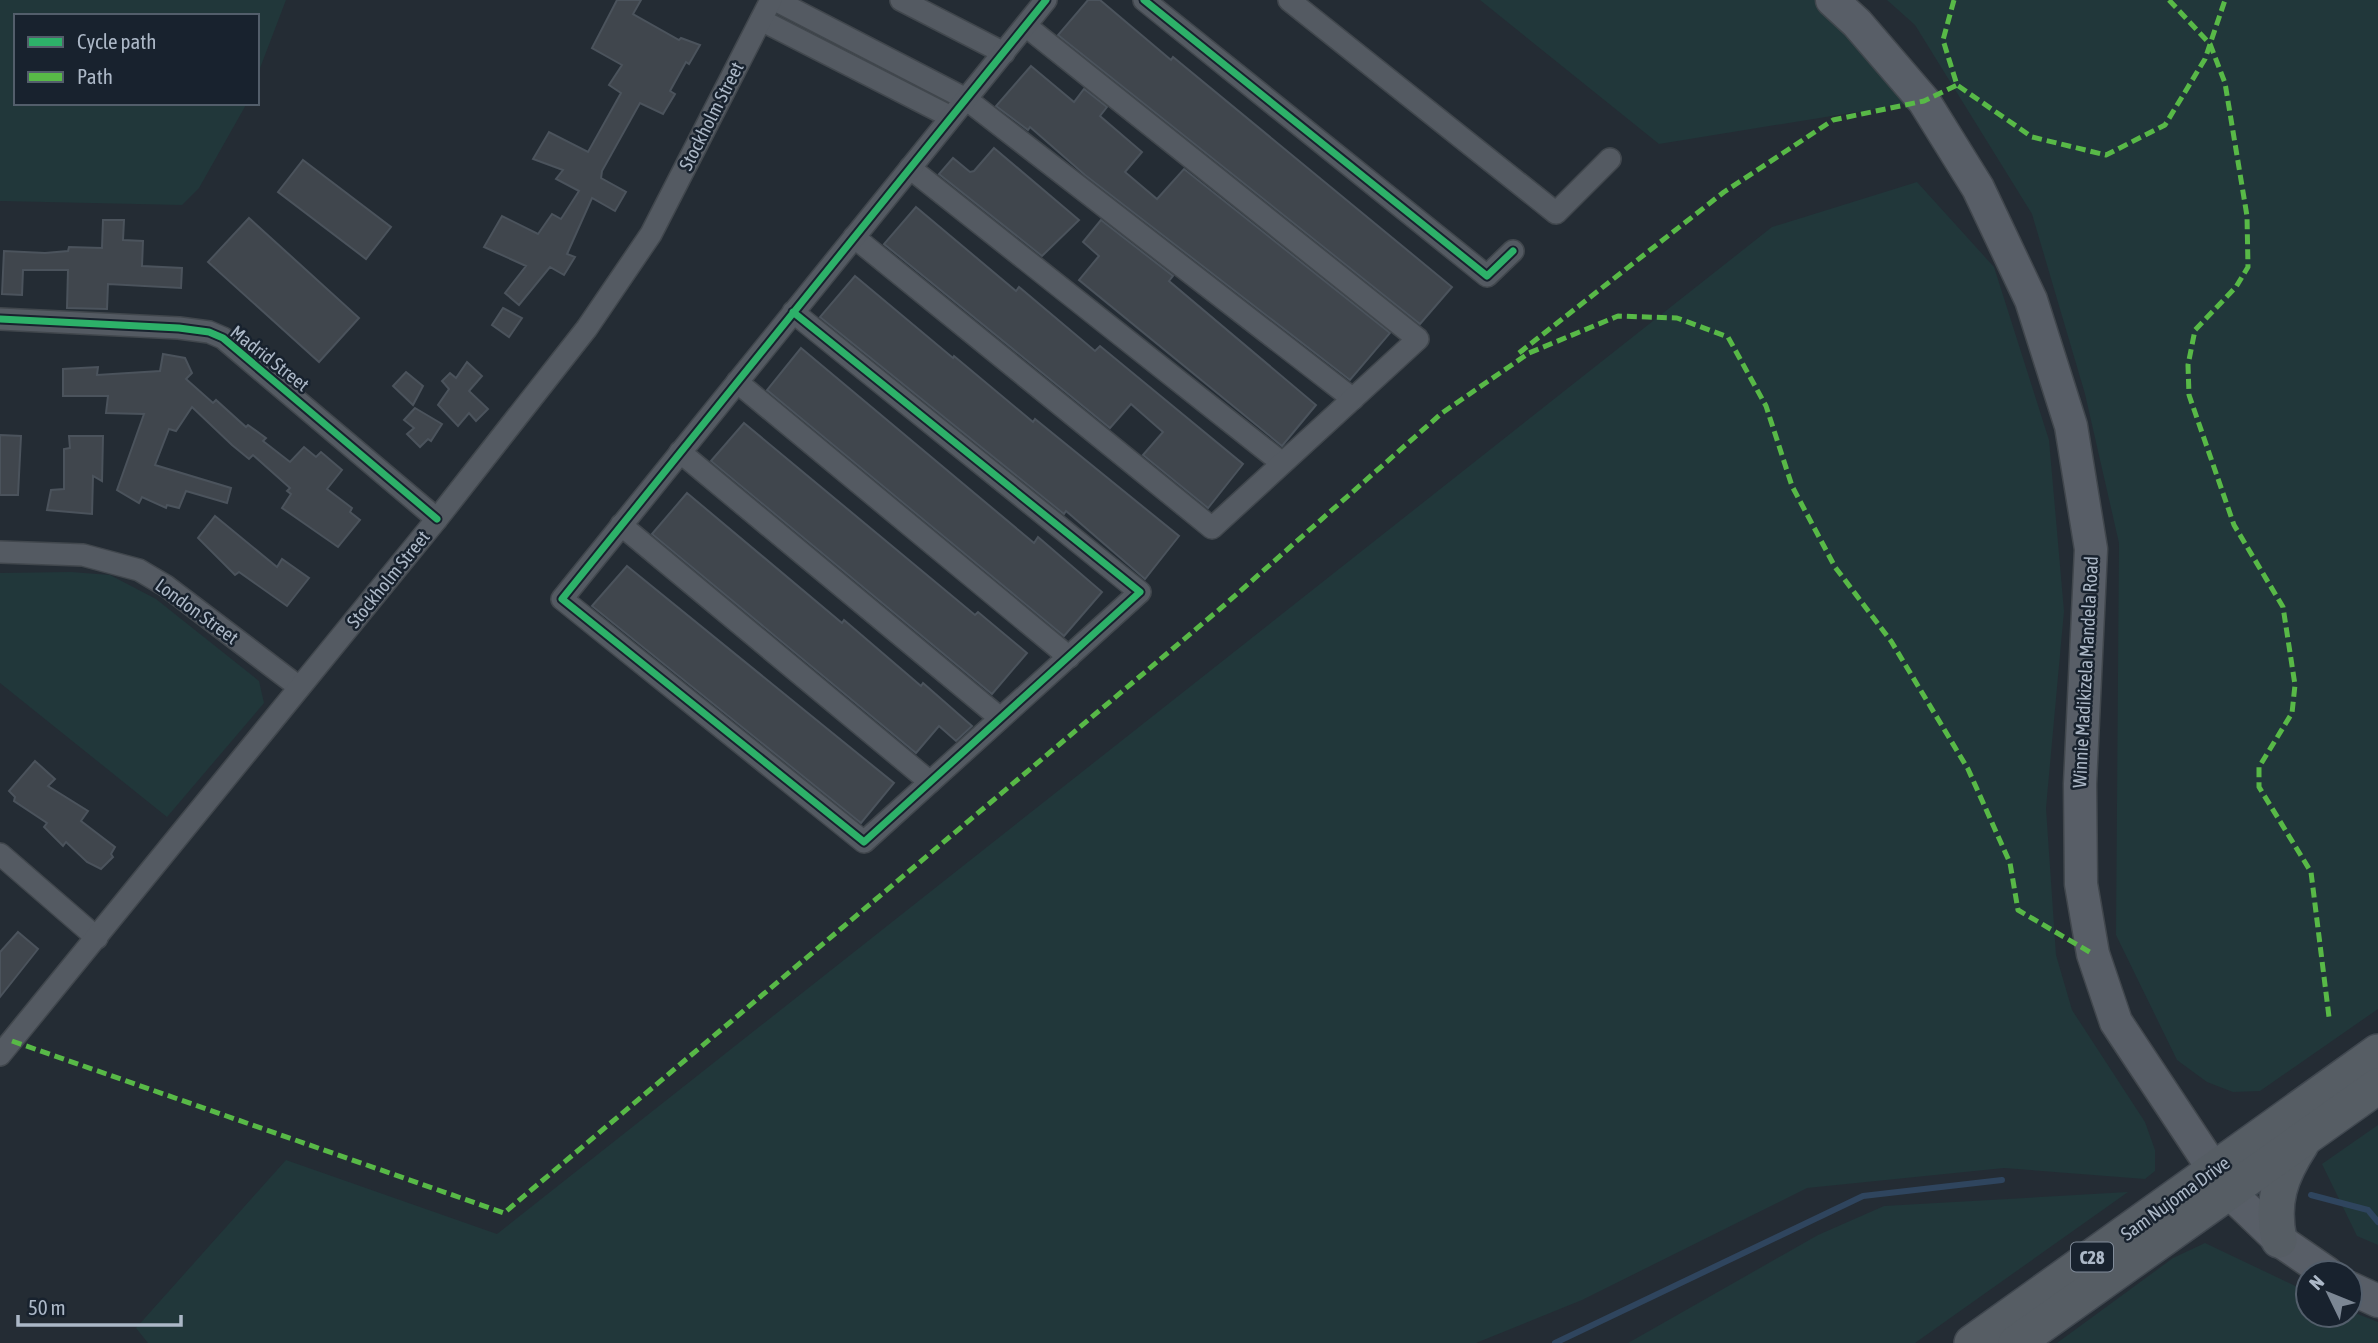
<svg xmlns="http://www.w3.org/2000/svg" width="2378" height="1343" font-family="'Asap Condensed',sans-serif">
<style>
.green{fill:#21373a}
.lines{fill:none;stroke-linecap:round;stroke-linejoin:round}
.stream{stroke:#2f455e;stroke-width:6}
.building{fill:#40464d;stroke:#4b535c;stroke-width:2}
.street-casing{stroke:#41474d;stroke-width:24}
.secondary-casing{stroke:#41474d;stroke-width:35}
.primary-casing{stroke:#414850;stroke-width:38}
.street{stroke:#545a62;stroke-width:21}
.secondary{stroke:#585e67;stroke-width:32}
.primary{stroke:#565d64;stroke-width:35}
.quiet{stroke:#58b947;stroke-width:5;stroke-dasharray:10 5;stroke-linecap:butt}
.cycleway-casing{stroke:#18222e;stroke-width:11}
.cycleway{stroke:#2db169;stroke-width:7}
.labels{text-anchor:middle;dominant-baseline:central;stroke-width:5;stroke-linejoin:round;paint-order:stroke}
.shield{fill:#18222e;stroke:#808b99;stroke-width:2}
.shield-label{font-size:18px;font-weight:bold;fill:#acb8c7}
.street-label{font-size:19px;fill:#acb8c7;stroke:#18222e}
</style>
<rect width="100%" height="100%" fill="#242c34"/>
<g class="green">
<path d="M0,0H286L257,76V16H16V103H247L199,188L182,205L0,201Z"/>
<path d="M1480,0H1832L1924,101L1659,144Z"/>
<path d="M1887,0H2378V1009L2260,1091L2233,1092L2207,1082L2177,1060L2116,935L2119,543L2085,394L2032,214L1915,25Z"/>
<path d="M1917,182L1994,267L2049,440L2064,611L2046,808L2056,955L2072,1010L2145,1122L2155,1150V1171L2145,1179L2004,1168L1807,1188L1582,1300L1476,1343H148L136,1328L286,1160L497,1234L1772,227Z"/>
<path d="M71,572L110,575L156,599L259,681L264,703L167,817L0,683V573Z"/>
<path d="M2378,1125V1245L2357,1236L2322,1164Z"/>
<path d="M2128,1192L1915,1343H1628L1818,1235L1884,1206Z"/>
<path d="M2205,1243L2308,1292V1315H2350V1311L2378,1322V1343H2057L2173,1258Z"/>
</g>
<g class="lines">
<g class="stream">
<path d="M2311,1195L2368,1210L2378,1222"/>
<path d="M1555,1343L1863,1196L2002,1180"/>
</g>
</g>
<g class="building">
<path d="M617,0H641L633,14L679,40L681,38L700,45L689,64L686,62L670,91L675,94L663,114L640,103L602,171L601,178L626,192L615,211L592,198L567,254L575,257L564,275L550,267L519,305L505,293L526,266L484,247L502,216L538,234L552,214L561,219L579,191L556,179L563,170L533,159L549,132L588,152L621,93L609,85L622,65L592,48Z"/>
<path d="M1088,0H1100L1171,60L1173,57L1452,287L1420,324L1058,35Z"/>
<path d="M1031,66L1074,102L1084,89L1107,107L1100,116L1142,152L1125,172L1157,199L1184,169L1390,333L1350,380L1085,175L1030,127L1028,130L996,106Z"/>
<path d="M994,148L1079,220L1042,256L939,174L953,158L970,172L974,171Z"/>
<path d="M303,160L391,227L366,259L278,192Z"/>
<path d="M916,207L1016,291L1019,287L1095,351L1100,346L1243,464L1208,508L1143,455L1163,432L1131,404L1110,428L884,244Z"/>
<path d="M249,218L359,318L319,362L208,262Z"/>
<path d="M103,220H124L123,240L143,241L142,266L182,268L181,288L108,284L107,309L67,308L68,270H23L22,295L2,294L4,251L45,253L68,251L69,247L102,248Z"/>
<path d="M1101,220L1173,276L1169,281L1316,405L1282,446L1079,280L1099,256L1083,242Z"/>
<path d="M855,276L953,358L954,356L1033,422L1035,419L1179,536L1145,579L1066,511L1064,514L820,317Z"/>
<path d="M503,308L522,318L509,337L492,325Z"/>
<path d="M801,348L1034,543L1038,537L1102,592L1064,636L767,390Z"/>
<path d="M163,354L185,358L192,373L186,379L213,403L216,400L246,427L248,425L266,438L263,441L290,462L304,447L316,457L321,452L342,470L327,489L352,508L350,512L360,520L338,547L282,508L291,494L287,491L290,488L253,455L249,459L232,445L192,407L176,431L169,429L155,465L231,488L227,503L186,491L179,508L167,505L166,508L142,497L139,503L117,490L144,414L106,413L108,396H63V369L98,367L97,375L160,371Z"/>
<path d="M467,362L482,376L469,391L488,409L476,421L469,413L458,426L438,405L449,389L442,381L450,373L456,378Z"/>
<path d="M406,372L423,386L413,405L393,386Z"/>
<path d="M415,408L442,424L431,441L428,439L420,447L407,434L414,428L404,420Z"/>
<path d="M744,423L975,615L978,612L1027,653L992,694L711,461Z"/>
<path d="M0,435L21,436L18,495H0Z"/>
<path d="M69,436H103L102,481L93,476L92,514L47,510L51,490L64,489V449L70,448Z"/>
<path d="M687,493L842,623L844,620L921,686L923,683L972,726L956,741L939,726L916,753L652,534Z"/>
<path d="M215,516L277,567L282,559L309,578L287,606L239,572L235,575L198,538Z"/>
<path d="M627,566L894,783L861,823L592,606Z"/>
<path d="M35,761L55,779L48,786L88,811L81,821L115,847L111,854L113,857L101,869L87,862L66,842L63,846L44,827L47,823L14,801L15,797L9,791Z"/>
<path d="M18,932L38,949L0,997V952Z"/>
</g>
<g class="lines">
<g class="street-casing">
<g id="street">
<path d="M775,0L966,99L1353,399"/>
<path d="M901,0L1004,53"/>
<path d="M1144,0L1487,276L1513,251"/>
<path d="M1289,0L1556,213L1610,159"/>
<path d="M761,20L951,117"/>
<path d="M910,168L1282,463"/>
<path d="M854,237L1212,528L1418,339L1026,26"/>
<path d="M793,312L1140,592L864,842L562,599C723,399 884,199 1046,0"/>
<path d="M0,319L179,328L209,332L223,338L437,519"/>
<path d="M737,382L1069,657"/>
<path d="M680,452L1000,718"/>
<path d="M621,525L930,782"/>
<path d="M0,552L83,555L139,570L166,586L299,687"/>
<path d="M0,854L97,938"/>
<path d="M0,1055L437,519L587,328L651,234L771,0"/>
</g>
</g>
<g class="secondary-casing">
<g id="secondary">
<path d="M1832,0L1857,23L1924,101L1978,188L2031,300L2071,426L2091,549L2080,784L2081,884L2093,954L2116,1022L2228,1191L2279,1240L2327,1273"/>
<path d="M2350,1288L2378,1301"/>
</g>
</g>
<g class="primary-casing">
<g id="primary">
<path d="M2279,1240C2271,1202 2280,1176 2301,1144"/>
<path d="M1972,1343L2378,1052"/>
<path d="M2016,1343L2378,1086"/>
</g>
</g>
<use href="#street" class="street"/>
<use href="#secondary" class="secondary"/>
<use href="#primary" class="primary"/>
<g class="quiet">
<path d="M1954,0L1943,40L1957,85L2032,137L2106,155L2165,125L2205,59L2225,0"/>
<path d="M2169,0L2210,44L2225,83L2247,216L2248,267L2236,287L2195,330L2188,365L2189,395L2234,525L2283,607L2295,685L2292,713L2259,767V787L2311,872L2329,1017"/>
<path d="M1519,353L1724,192L1833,120L1924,101L1957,85"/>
<path d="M12,1041L504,1213L1221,608L1442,413L1529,353L1618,316L1677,318L1728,337L1766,406L1792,486L1835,567L1891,641L1968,769L2010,863L2018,910L2093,954"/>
</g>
<g class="cycleway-casing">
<g id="cycleway">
<path d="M1144,0L1487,276L1513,251"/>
<path d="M793,312L1140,592L864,842L562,599C723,399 884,199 1046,0"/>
<path d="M0,319L179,328L209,332L223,338L437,519"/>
</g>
</g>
<use href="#cycleway" class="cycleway"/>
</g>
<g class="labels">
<rect class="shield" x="2071" y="1242.5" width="42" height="29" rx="5"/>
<g class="shield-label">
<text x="2092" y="1257">C28</text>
</g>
<g class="street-label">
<text transform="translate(711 116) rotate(-63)">Stockholm Street</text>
<text transform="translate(270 358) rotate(38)">Madrid Street</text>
<text transform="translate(388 579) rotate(-51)">Stockholm Street</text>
<text transform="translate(197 611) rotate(36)">London Street</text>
<text transform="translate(2085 672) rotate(-87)">Winnie Madikizela Mandela Road</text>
<text transform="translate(2175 1198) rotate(-36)">Sam Nujoma Drive</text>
</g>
</g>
<rect x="14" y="14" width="245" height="91" fill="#18222e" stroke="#535e6b" stroke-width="2"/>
<rect x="28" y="37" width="35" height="10" fill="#2db169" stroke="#535e6b" stroke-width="2"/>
<text x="77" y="49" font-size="21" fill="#acb8c7">Cycle path</text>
<rect x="28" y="72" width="35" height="10" fill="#58b947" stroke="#535e6b" stroke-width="2"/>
<text x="77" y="84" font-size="21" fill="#acb8c7">Path</text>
<g transform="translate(2329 1294) rotate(313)"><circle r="33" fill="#18222e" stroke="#535e6b" stroke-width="2"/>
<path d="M0-5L12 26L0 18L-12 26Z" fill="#7c8794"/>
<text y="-10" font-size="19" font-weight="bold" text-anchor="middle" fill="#acb8c7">N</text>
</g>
<path d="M18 1315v10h163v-10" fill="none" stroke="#acb8c7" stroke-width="3.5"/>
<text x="28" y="1315" font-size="21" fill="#acb8c7" stroke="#18222e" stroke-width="5" paint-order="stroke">50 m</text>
</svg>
